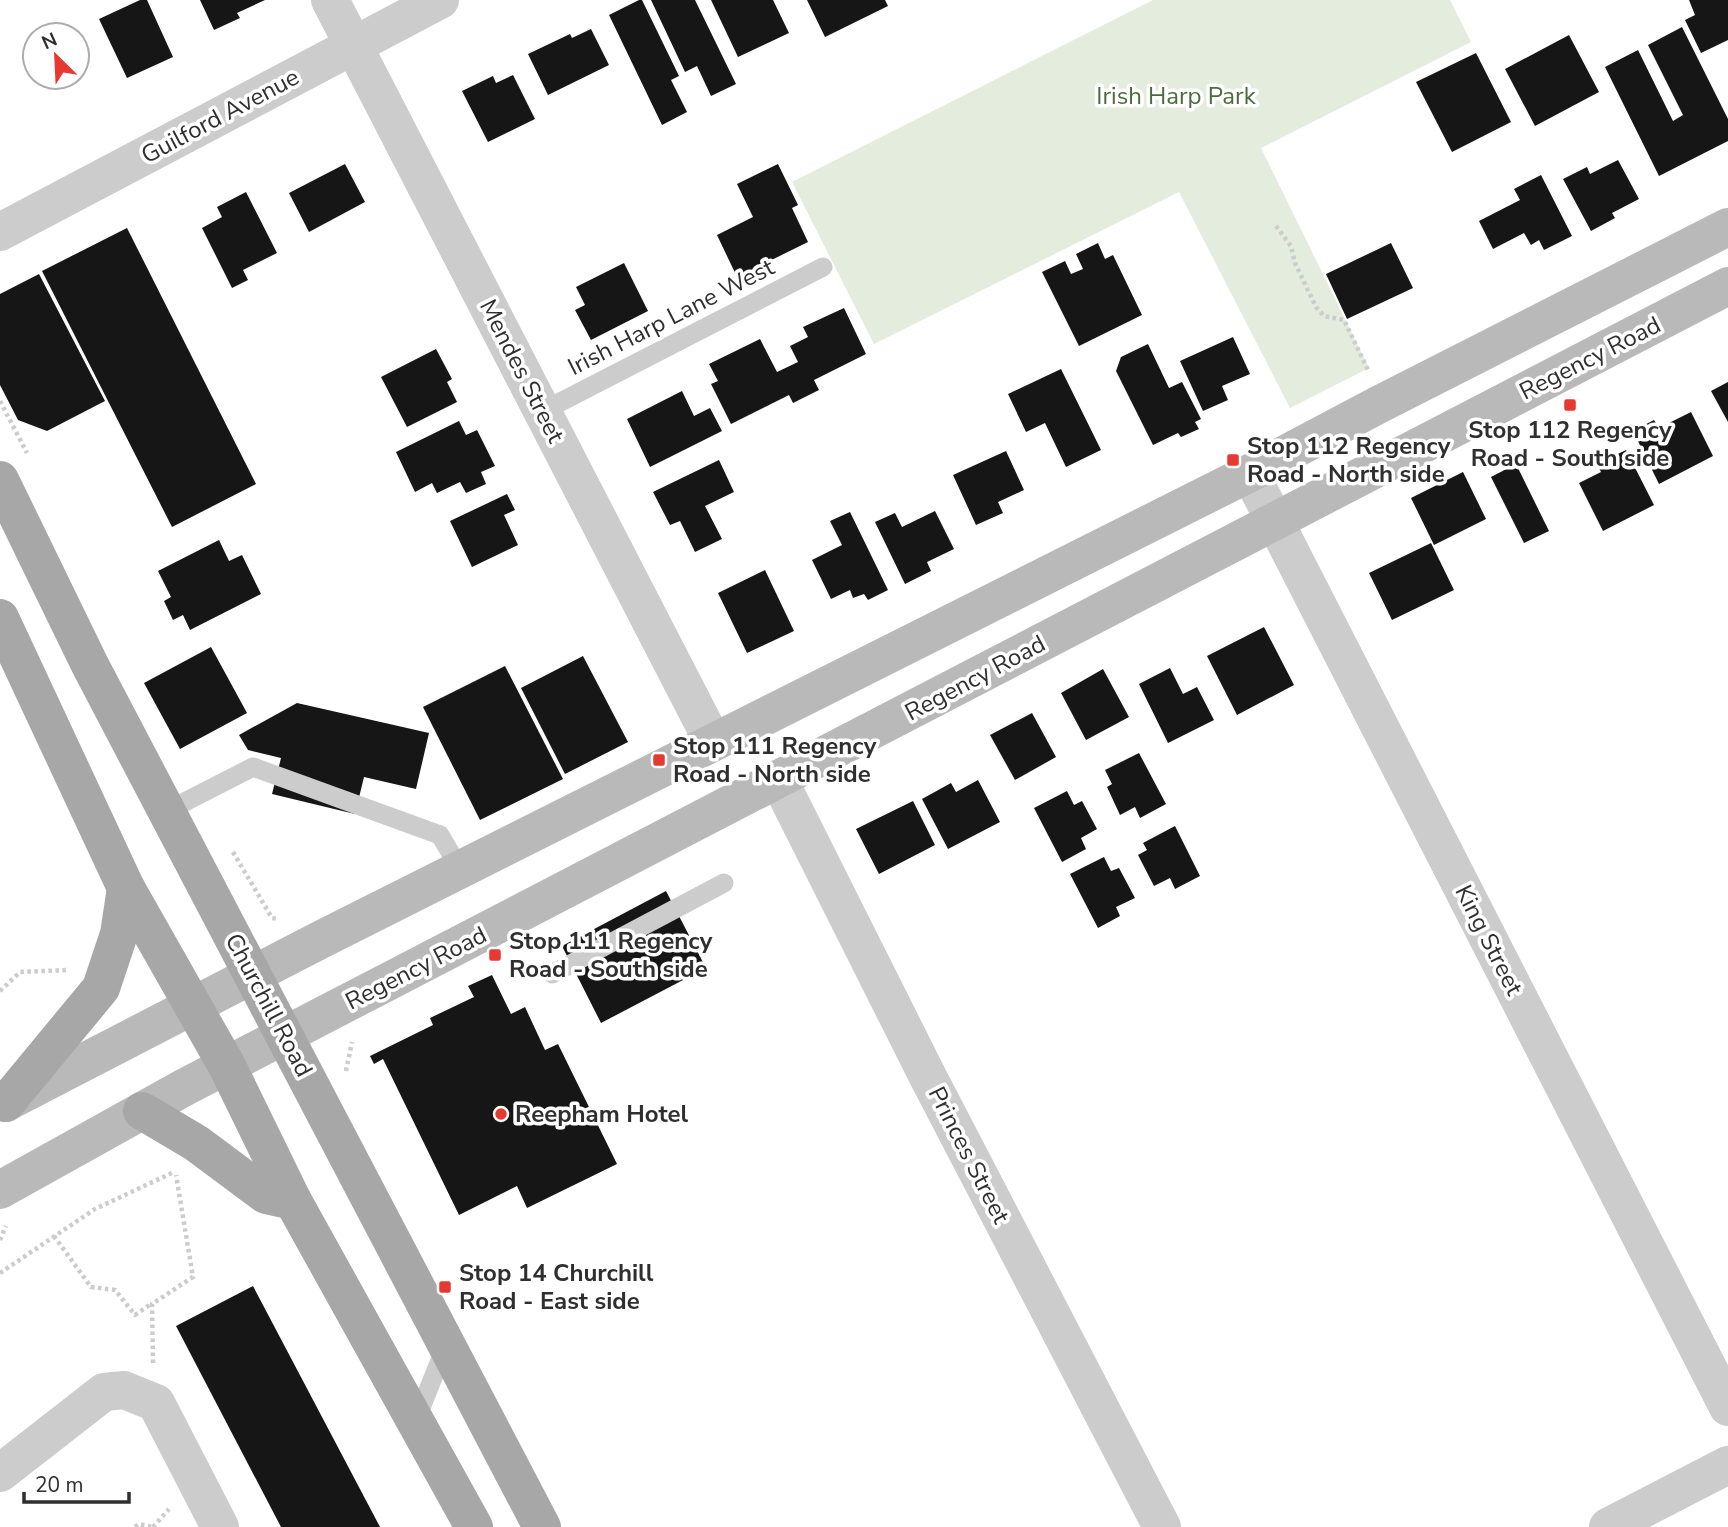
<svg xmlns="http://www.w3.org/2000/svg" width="1728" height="1527" font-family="'Nunito Sans',sans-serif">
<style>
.green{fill:#e3ecdd}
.building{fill:#161616}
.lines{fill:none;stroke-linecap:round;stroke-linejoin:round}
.path{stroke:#ccc;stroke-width:4.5;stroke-dasharray:3.5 3.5;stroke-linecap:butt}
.service{stroke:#ccc;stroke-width:19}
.minor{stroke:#ccc;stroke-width:38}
.secondary{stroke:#b9b9b9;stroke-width:38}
.primary{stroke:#a7a7a7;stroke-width:38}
.poi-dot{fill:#e63931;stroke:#fff;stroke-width:2.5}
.labels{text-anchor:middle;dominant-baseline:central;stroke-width:7;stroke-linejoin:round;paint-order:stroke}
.park-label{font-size:24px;fill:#4c6b3c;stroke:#fff}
.street-label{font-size:24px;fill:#2f2f2f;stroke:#fff}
.poi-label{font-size:24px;font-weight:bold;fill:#2f2f2f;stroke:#fff;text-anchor:start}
</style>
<rect width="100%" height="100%" fill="#fff"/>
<path class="green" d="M1153,0H1450L1471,42L1261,148L1369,368L1290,408L1179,192L874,344L792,182Z"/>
<g class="building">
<path d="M140,0H147L173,57L127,78L99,19Z"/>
<path d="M200,0H265L237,13L240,18L214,30Z"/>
<path d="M639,0H642L679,76L671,80L687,112L662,125L609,15Z"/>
<path d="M651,0H695L736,84L711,96L697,66L685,72Z"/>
<path d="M711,0H773L789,33L738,57Z"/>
<path d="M807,0H885L888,6L825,37Z"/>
<path d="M1689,0H1728V40L1701,53L1685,20L1695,15Z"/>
<path d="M1682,27L1728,119V141L1659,176L1605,67L1638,50L1673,121L1683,115L1648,45Z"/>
<path d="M591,29L609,65L548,95L528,54L570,34L572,38Z"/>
<path d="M1569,35L1599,92L1535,126L1505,69Z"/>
<path d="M1476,53L1511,122L1452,152L1416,82Z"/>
<path d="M513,75L535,119L488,142L462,91L493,76L496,83Z"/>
<path d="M1618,160L1639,199L1612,213L1615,218L1591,231L1563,179L1587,167L1590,174Z"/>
<path d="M345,164L365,202L309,232L289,193Z"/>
<path d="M778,164L798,205L792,208L808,242L737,277L717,235L753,217L737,184Z"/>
<path d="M1541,175L1572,236L1544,250L1539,240L1531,245L1524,233L1493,249L1479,221L1520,200L1514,189Z"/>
<path d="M246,192L277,253L243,270L248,280L232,288L202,228L222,217L217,207Z"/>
<path d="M127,228L256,484L172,527L42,271Z"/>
<path d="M1098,243L1105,259L1113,255L1142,315L1079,346L1042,272L1065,261L1071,274L1083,269L1076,254Z"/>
<path d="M1391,243L1413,288L1347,319L1326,274Z"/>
<path d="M624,263L648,311L591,340L575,310L585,305L576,287Z"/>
<path d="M39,274L105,401L47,431L18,420L0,385V294Z"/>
<path d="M844,308L866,354L814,380L819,390L793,403L789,395L731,424L711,384L718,381L709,364L760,339L777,372L798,362L790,346L808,337L803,327Z"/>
<path d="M1233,337L1250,374L1222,386L1228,400L1203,411L1180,361Z"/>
<path d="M1148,344L1169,388L1182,382L1201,419L1195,422L1199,429L1181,437L1178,433L1153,445L1116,371L1121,357Z"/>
<path d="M436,349L452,379L447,382L457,402L407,427L381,377Z"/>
<path d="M1061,369L1101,450L1066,467L1045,423L1026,432L1008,394Z"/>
<path d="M1728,382V422L1711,391Z"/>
<path d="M682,391L694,416L710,408L722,431L650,467L627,419Z"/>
<path d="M1691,412L1713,456L1659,484L1633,431L1654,420L1659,428Z"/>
<path d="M459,421L466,435L477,430L495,466L481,472L486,484L466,493L460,482L437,493L432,483L415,492L396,452Z"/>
<path d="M1626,450L1654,505L1603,531L1579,483L1601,472L1597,464Z"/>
<path d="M1006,451L1024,490L998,502L1003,513L976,525L953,475Z"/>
<path d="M719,460L734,492L705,506L722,539L695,552L680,521L670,525L653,492Z"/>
<path d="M1516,464L1549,531L1524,543L1491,477Z"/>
<path d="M1463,472L1486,519L1434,545L1411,498Z"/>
<path d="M507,494L515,510L504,515L518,545L472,567L450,521Z"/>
<path d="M935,511L954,549L927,562L931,571L905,584L875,522L895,513L902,527Z"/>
<path d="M850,512L888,590L868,600L864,594L853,598L850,590L831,599L812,560L842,545L830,521Z"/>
<path d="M219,540L229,561L242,555L261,594L190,630L183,615L173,620L164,601L171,597L158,571Z"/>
<path d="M1431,543L1454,590L1392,620L1369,573Z"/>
<path d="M765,570L794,631L747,653L718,593Z"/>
<path d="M1264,627L1294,685L1237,715L1207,656Z"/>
<path d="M211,647L247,713L180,749L144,683Z"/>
<path d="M583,656L628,742L565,774L521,688Z"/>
<path d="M505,666L563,779L480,820L423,707Z"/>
<path d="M1170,668L1183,694L1197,687L1214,720L1168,743L1139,684Z"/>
<path d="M1103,669L1129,717L1086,740L1061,693Z"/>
<path d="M297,703L429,733L416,789L364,777L355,814L272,794L281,758L248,750L239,735Z"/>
<path d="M1032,713L1056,757L1015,780L990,735Z"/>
<path d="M1139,753L1166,804L1140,818L1135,807L1120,815L1107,787L1112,784L1105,770Z"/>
<path d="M978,780L1000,822L948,849L922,799L951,783L956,792Z"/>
<path d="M1067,791L1074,805L1082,801L1097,829L1081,838L1086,849L1062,862L1034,808Z"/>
<path d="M913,801L935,845L879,874L856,829Z"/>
<path d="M1175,826L1200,876L1175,889L1170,878L1154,886L1138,855L1147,850L1143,843Z"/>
<path d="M1104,857L1111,871L1119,868L1135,898L1116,907L1120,916L1098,928L1070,874Z"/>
<path d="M666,891L706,968L601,1023L562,946Z"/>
<path d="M492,975L511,1014L525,1007L545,1050L558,1044L617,1164L527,1208L517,1186L459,1215L383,1059L374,1064L370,1056L433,1025L430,1018L474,997L468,986Z"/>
<path d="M253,1286L380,1527H281L176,1326Z"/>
</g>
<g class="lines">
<g class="path">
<path d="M1276,226L1291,246L1295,263L1316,307L1324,316L1344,320L1368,370"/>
<path d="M0,401L27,453"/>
<path d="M233,852L272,918L278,919"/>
<path d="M0,991L20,972L68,970"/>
<path d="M346,1071L352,1042"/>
<path d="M54,1236L91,1287L115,1290L135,1315L151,1304"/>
<path d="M0,1240L6,1226"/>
<path d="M0,1273L95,1209L174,1172"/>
<path d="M153,1363L152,1304L193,1277L176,1175"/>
<path d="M135,1527L139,1524L152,1527"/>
<path d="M153,1527L169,1509"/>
</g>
<g class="service">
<path d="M543,411L823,267"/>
<path d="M167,811L253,767L440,835L461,871"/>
<path d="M552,974L724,883"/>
<path d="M416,1420L447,1343"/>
</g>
<g class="minor">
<path d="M330,0L713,742"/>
<path d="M0,232L440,0"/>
<path d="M1250,473L1728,1407"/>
<path d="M779,780L926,1073L1162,1527"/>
<path d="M0,1473L104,1392L124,1390L156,1403L220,1527"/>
<path d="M1608,1527L1728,1465"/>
</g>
<g class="secondary">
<path d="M5,1103L324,938L1250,473L1378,405L1728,227"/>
<path d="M0,1190L185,1087L1728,286"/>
</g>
<g class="primary">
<path d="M0,480L90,665L542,1527"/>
<path d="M0,618L126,888L227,1066L293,1201L474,1527"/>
<path d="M6,1103L101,988L119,934L126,888"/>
<path d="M142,1111L196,1143L266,1195L293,1201"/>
</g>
</g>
<g class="poi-dot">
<rect x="1563" y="398" width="14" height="14" rx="3.5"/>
<rect x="1226" y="453" width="14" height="14" rx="3.5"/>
<rect x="652" y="753" width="14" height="14" rx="3.5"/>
<rect x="488" y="948" width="14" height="14" rx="3.5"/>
<circle cx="501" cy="1114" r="7"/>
<rect x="438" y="1280" width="14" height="14" rx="3.5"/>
</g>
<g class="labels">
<g class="park-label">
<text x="1176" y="96">Irish Harp Park</text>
</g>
<g class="street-label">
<text transform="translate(220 116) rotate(-28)">Guilford Avenue</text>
<text transform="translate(671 317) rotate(-27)">Irish Harp Lane West</text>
<text transform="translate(1590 358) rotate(-27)">Regency Road</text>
<text transform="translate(522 371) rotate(63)">Mendes Street</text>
<text transform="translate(975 678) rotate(-28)">Regency Road</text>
<text transform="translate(1489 940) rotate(63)">King Street</text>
<text transform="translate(416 968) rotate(-27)">Regency Road</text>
<text transform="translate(269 1005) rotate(62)">Churchill Road</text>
<text transform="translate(969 1155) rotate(63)">Princes Street</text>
</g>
<g class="poi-label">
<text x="1570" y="430" text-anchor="middle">Stop 112 Regency<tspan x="1570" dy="28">Road - South side</tspan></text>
<text x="1247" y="446">Stop 112 Regency<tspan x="1247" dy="28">Road - North side</tspan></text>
<text x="673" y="746">Stop 111 Regency<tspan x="673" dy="28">Road - North side</tspan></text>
<text x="509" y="941">Stop 111 Regency<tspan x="509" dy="28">Road - South side</tspan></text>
<text x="515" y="1114">Reepham Hotel</text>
<text x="459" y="1273">Stop 14 Churchill<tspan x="459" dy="28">Road - East side</tspan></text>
</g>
</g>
<g transform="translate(56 56) rotate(336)"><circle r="33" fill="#ffffff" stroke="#acacac" stroke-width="2"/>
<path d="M0-5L12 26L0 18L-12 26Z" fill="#e63931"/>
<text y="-10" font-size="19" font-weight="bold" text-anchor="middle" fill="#2f2f2f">N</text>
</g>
<path d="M24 1492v10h105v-10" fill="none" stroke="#2f2f2f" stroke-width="3.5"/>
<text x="35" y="1492" font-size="21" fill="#2f2f2f" stroke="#ffffff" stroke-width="5" paint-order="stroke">20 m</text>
</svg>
